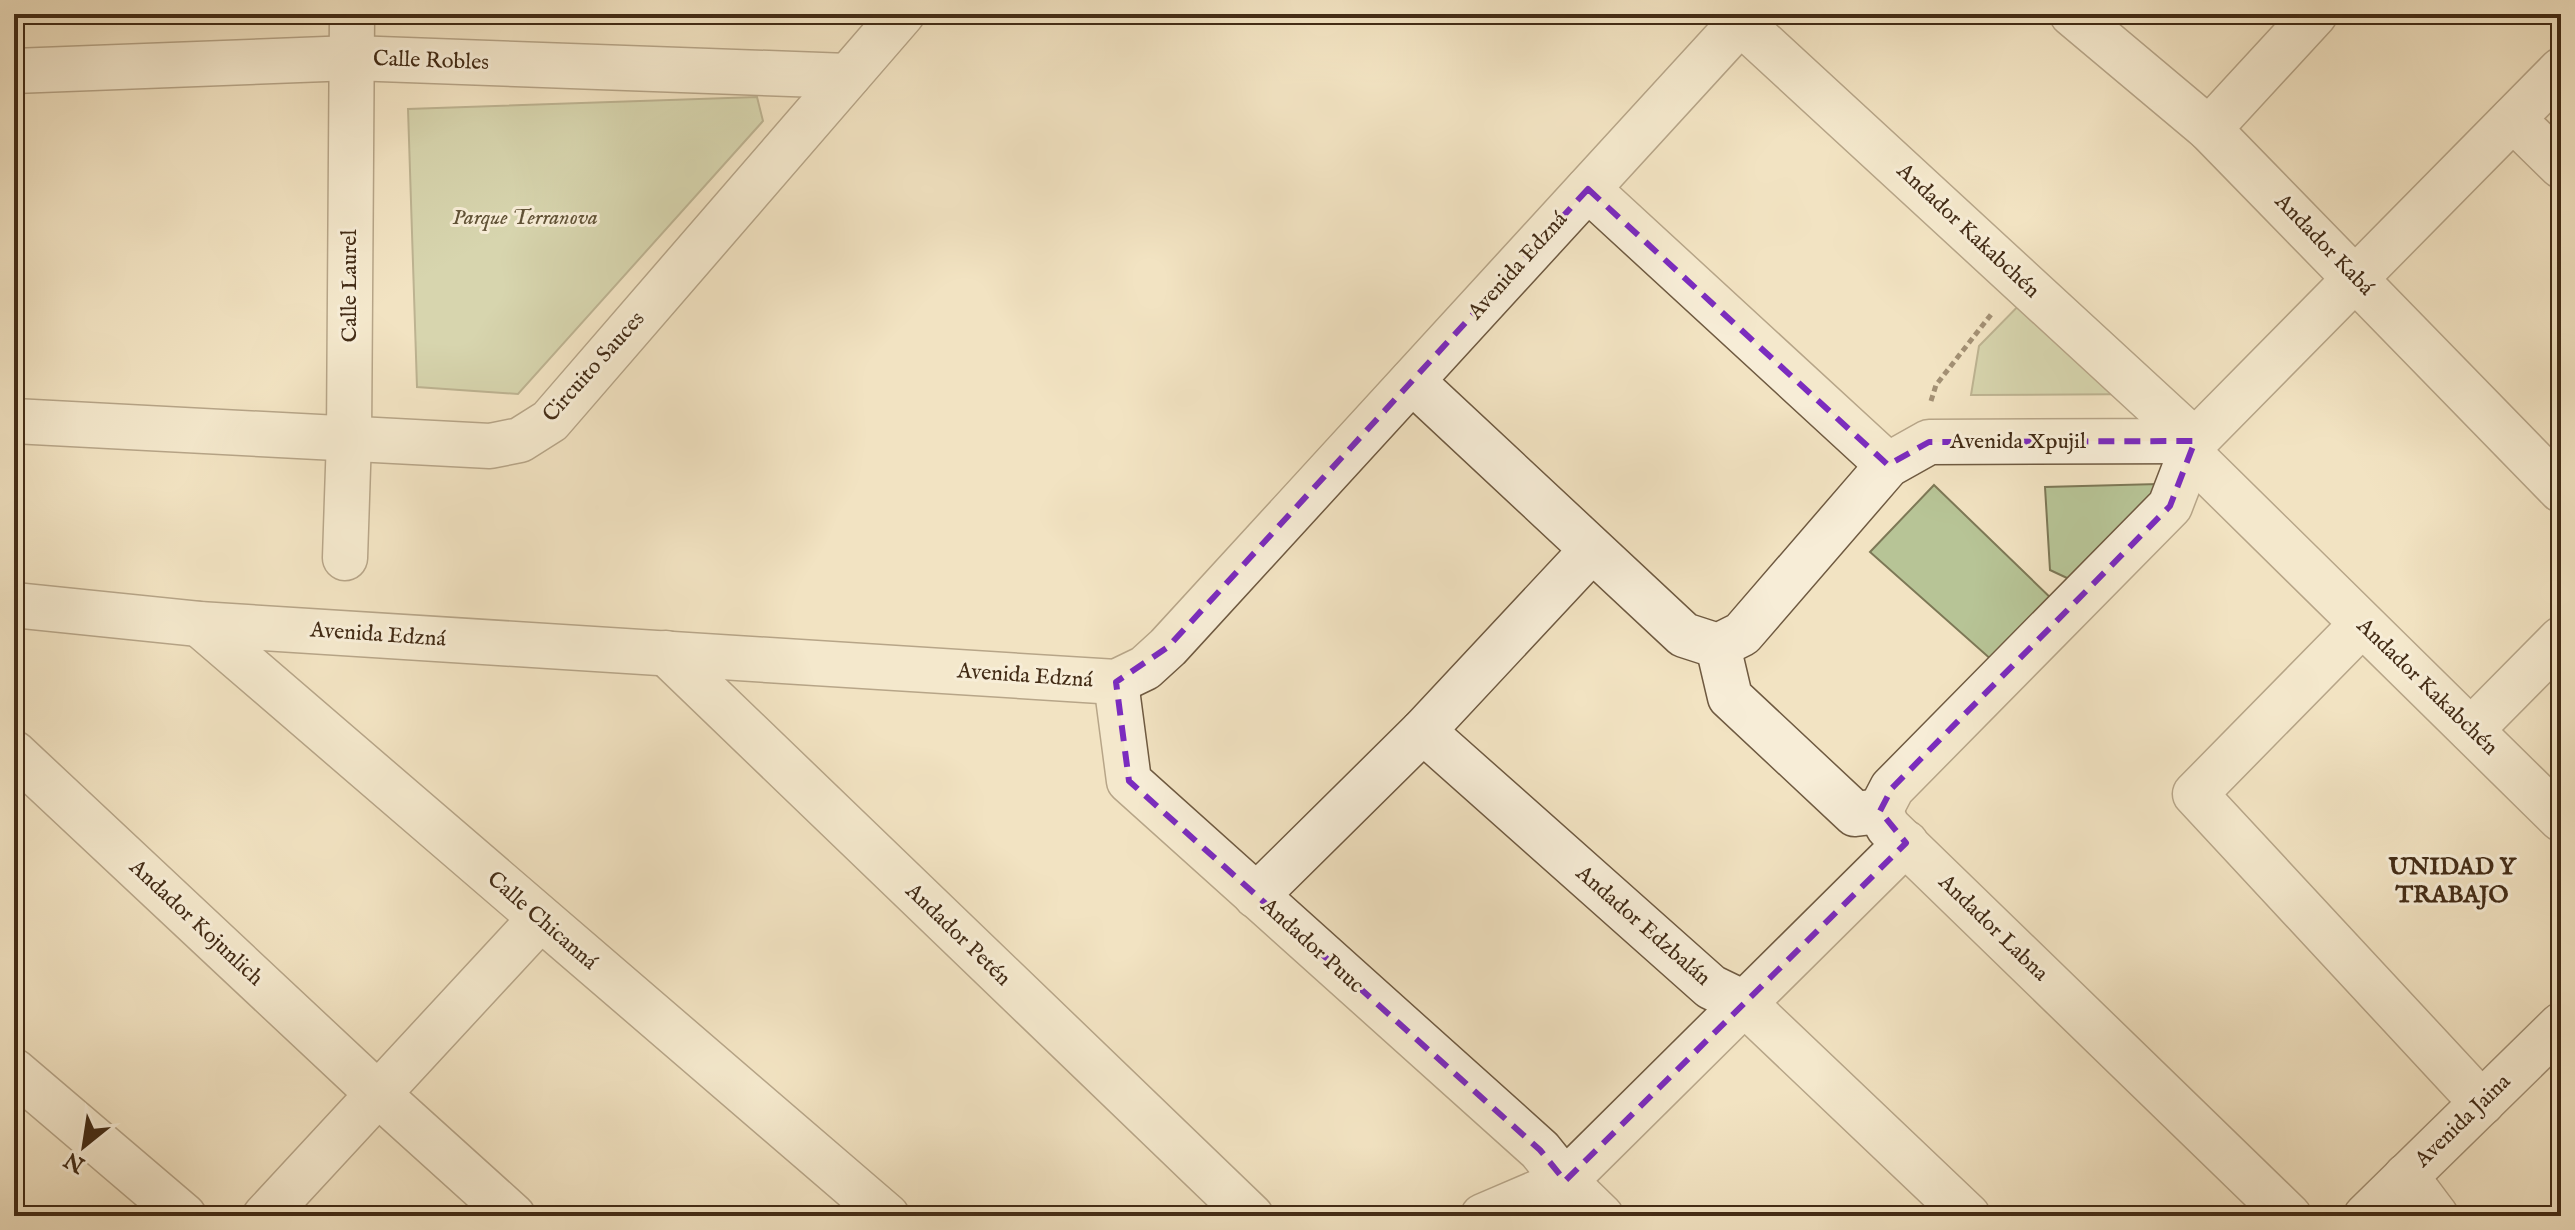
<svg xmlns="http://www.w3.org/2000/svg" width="2575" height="1230" font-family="'IM FELL English',serif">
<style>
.green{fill:#b7c496;stroke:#7d7856;stroke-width:2}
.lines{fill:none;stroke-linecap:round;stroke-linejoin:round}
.street-casing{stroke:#6f5a41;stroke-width:47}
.secondary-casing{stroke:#432c16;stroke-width:47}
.path{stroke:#432c16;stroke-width:5;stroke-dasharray:6 4;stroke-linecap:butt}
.street{stroke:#f7edd7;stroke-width:44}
.secondary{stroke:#f7edd7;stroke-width:44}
.marked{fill:none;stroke:#7b2cbf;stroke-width:6;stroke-dasharray:16 10;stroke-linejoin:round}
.labels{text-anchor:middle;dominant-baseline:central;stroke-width:6;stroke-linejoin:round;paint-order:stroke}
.street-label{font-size:22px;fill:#432c16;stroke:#f7edd7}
.park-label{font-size:22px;font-style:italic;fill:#605236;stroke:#f7edd7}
.neighbourhood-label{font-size:24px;font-weight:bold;fill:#432c16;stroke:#f7edd7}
</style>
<rect width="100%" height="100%" fill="#f2e3c2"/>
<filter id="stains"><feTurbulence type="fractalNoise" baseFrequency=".0025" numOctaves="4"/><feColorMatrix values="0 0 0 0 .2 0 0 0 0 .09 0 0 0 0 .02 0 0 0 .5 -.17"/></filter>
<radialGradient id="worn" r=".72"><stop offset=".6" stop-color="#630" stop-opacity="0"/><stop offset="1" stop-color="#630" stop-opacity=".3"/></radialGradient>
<g class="green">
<path d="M757,97L763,121L518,394L417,387L408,109Z"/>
<path d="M2030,294L2151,394L1971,395L1979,346Z"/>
<path d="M2158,484L2159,513L2084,586L2050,570L2045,487Z"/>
<path d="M1934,485L2056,603L1994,662L1870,552Z"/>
</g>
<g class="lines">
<g class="street-casing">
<g id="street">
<path d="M2072,14L2209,129L2561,490"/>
<path d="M1740,22L2195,441L2170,506L1892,788L1880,811"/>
<path d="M14,71L352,58L848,76"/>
<path d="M2513,119L2561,166"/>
<path d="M2209,129L2315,14"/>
<path d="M1588,189L1888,465"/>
<path d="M1412,381L1684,635L1718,646L1742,634L1888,465L1929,442L2195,441L2561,70"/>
<path d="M14,421L490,446L520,440L550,421L902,14"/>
<path d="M2190,454L2561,819"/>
<path d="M345,558L349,438L352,14"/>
<path d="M14,605L199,624L1116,682L1145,668L1168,647L1748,14"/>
<path d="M199,624L887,1216"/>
<path d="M2362,624L2195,794L2482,1103"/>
<path d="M1718,646L1730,697L1855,814L1880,811"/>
<path d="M666,653L1251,1216"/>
<path d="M1116,682L1129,781L1540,1150L1565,1181L1601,1216"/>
<path d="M2471,730L2561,639"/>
<path d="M1423,731L1711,987L1744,1003L1968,1216"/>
<path d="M14,753L378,1094L513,1216"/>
<path d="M1880,811L1888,827L2289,1216"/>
<path d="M1256,896L1423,731L1592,550"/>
<path d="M14,1071L184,1216"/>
<path d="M2406,1176L2436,1216"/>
<path d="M265,1216L540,919"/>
<path d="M1483,1216L1565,1181L1906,843"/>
</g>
</g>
<g class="secondary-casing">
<path id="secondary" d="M2366,1216L2561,1025"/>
</g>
<path class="path" d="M1931,401L1936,385L1993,312"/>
<use href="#street" class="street"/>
<use href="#secondary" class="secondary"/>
</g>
<path d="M0 0H2575V1230H0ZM1588,189L1888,465L1929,442L2195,441L2170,506L1892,788L1880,811L1906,843L1565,1181L1540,1150L1129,781L1116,682L1168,647Z" fill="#f2e3c2" fill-opacity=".55" fill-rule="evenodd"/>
<path class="marked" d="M1588,189L1888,465L1929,442L2195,441L2170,506L1892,788L1880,811L1906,843L1565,1181L1540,1150L1129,781L1116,682L1168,647Z"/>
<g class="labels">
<g class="street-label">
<text transform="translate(431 61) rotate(2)">Calle Robles</text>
<text transform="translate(1968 231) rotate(43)">Andador Kakabchén</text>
<text transform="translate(2324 245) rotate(46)">Andador Kabá</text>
<text transform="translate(1518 266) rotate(-48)">Avenida Edzná</text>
<text transform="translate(350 286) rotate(-90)">Calle Laurel</text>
<text transform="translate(594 367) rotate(-48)">Circuito Sauces</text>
<text x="2018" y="442">Avenida Xpujil</text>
<text transform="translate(378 635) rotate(4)">Avenida Edzná</text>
<text transform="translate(1025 676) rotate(4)">Avenida Edzná</text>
<text transform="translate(2427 687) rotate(44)">Andador Kakabchén</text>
<text transform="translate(542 921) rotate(41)">Calle Chicanná</text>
<text transform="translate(196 923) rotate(43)">Andador Kojunlich</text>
<text transform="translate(1643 926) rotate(41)">Andador Edzbalán</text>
<text transform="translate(1993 928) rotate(44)">Andador Labna</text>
<text transform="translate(958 935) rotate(44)">Andador Petén</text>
<text transform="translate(1312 946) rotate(42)">Andador Puuc</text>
<text transform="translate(2463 1121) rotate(-44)">Avenida Jaina</text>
</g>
<g class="park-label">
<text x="525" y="218">Parque Terranova</text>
</g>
<g class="neighbourhood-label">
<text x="2452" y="867">UNIDAD Y<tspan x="2452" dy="28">TRABAJO</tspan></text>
</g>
</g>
<rect width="2575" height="1230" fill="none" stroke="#f2e3c2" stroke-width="48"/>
<rect x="16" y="16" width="2543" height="1198" fill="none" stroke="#432c16" stroke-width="4"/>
<rect x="24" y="24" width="2527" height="1182" fill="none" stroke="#432c16" stroke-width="2"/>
<g transform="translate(84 1146) rotate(210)" stroke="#f7edd7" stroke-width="6" paint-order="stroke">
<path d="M0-6L14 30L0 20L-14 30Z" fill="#432c16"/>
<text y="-12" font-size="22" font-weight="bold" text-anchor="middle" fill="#432c16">N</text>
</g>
<rect width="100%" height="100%" filter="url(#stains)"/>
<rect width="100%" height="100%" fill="url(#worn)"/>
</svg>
